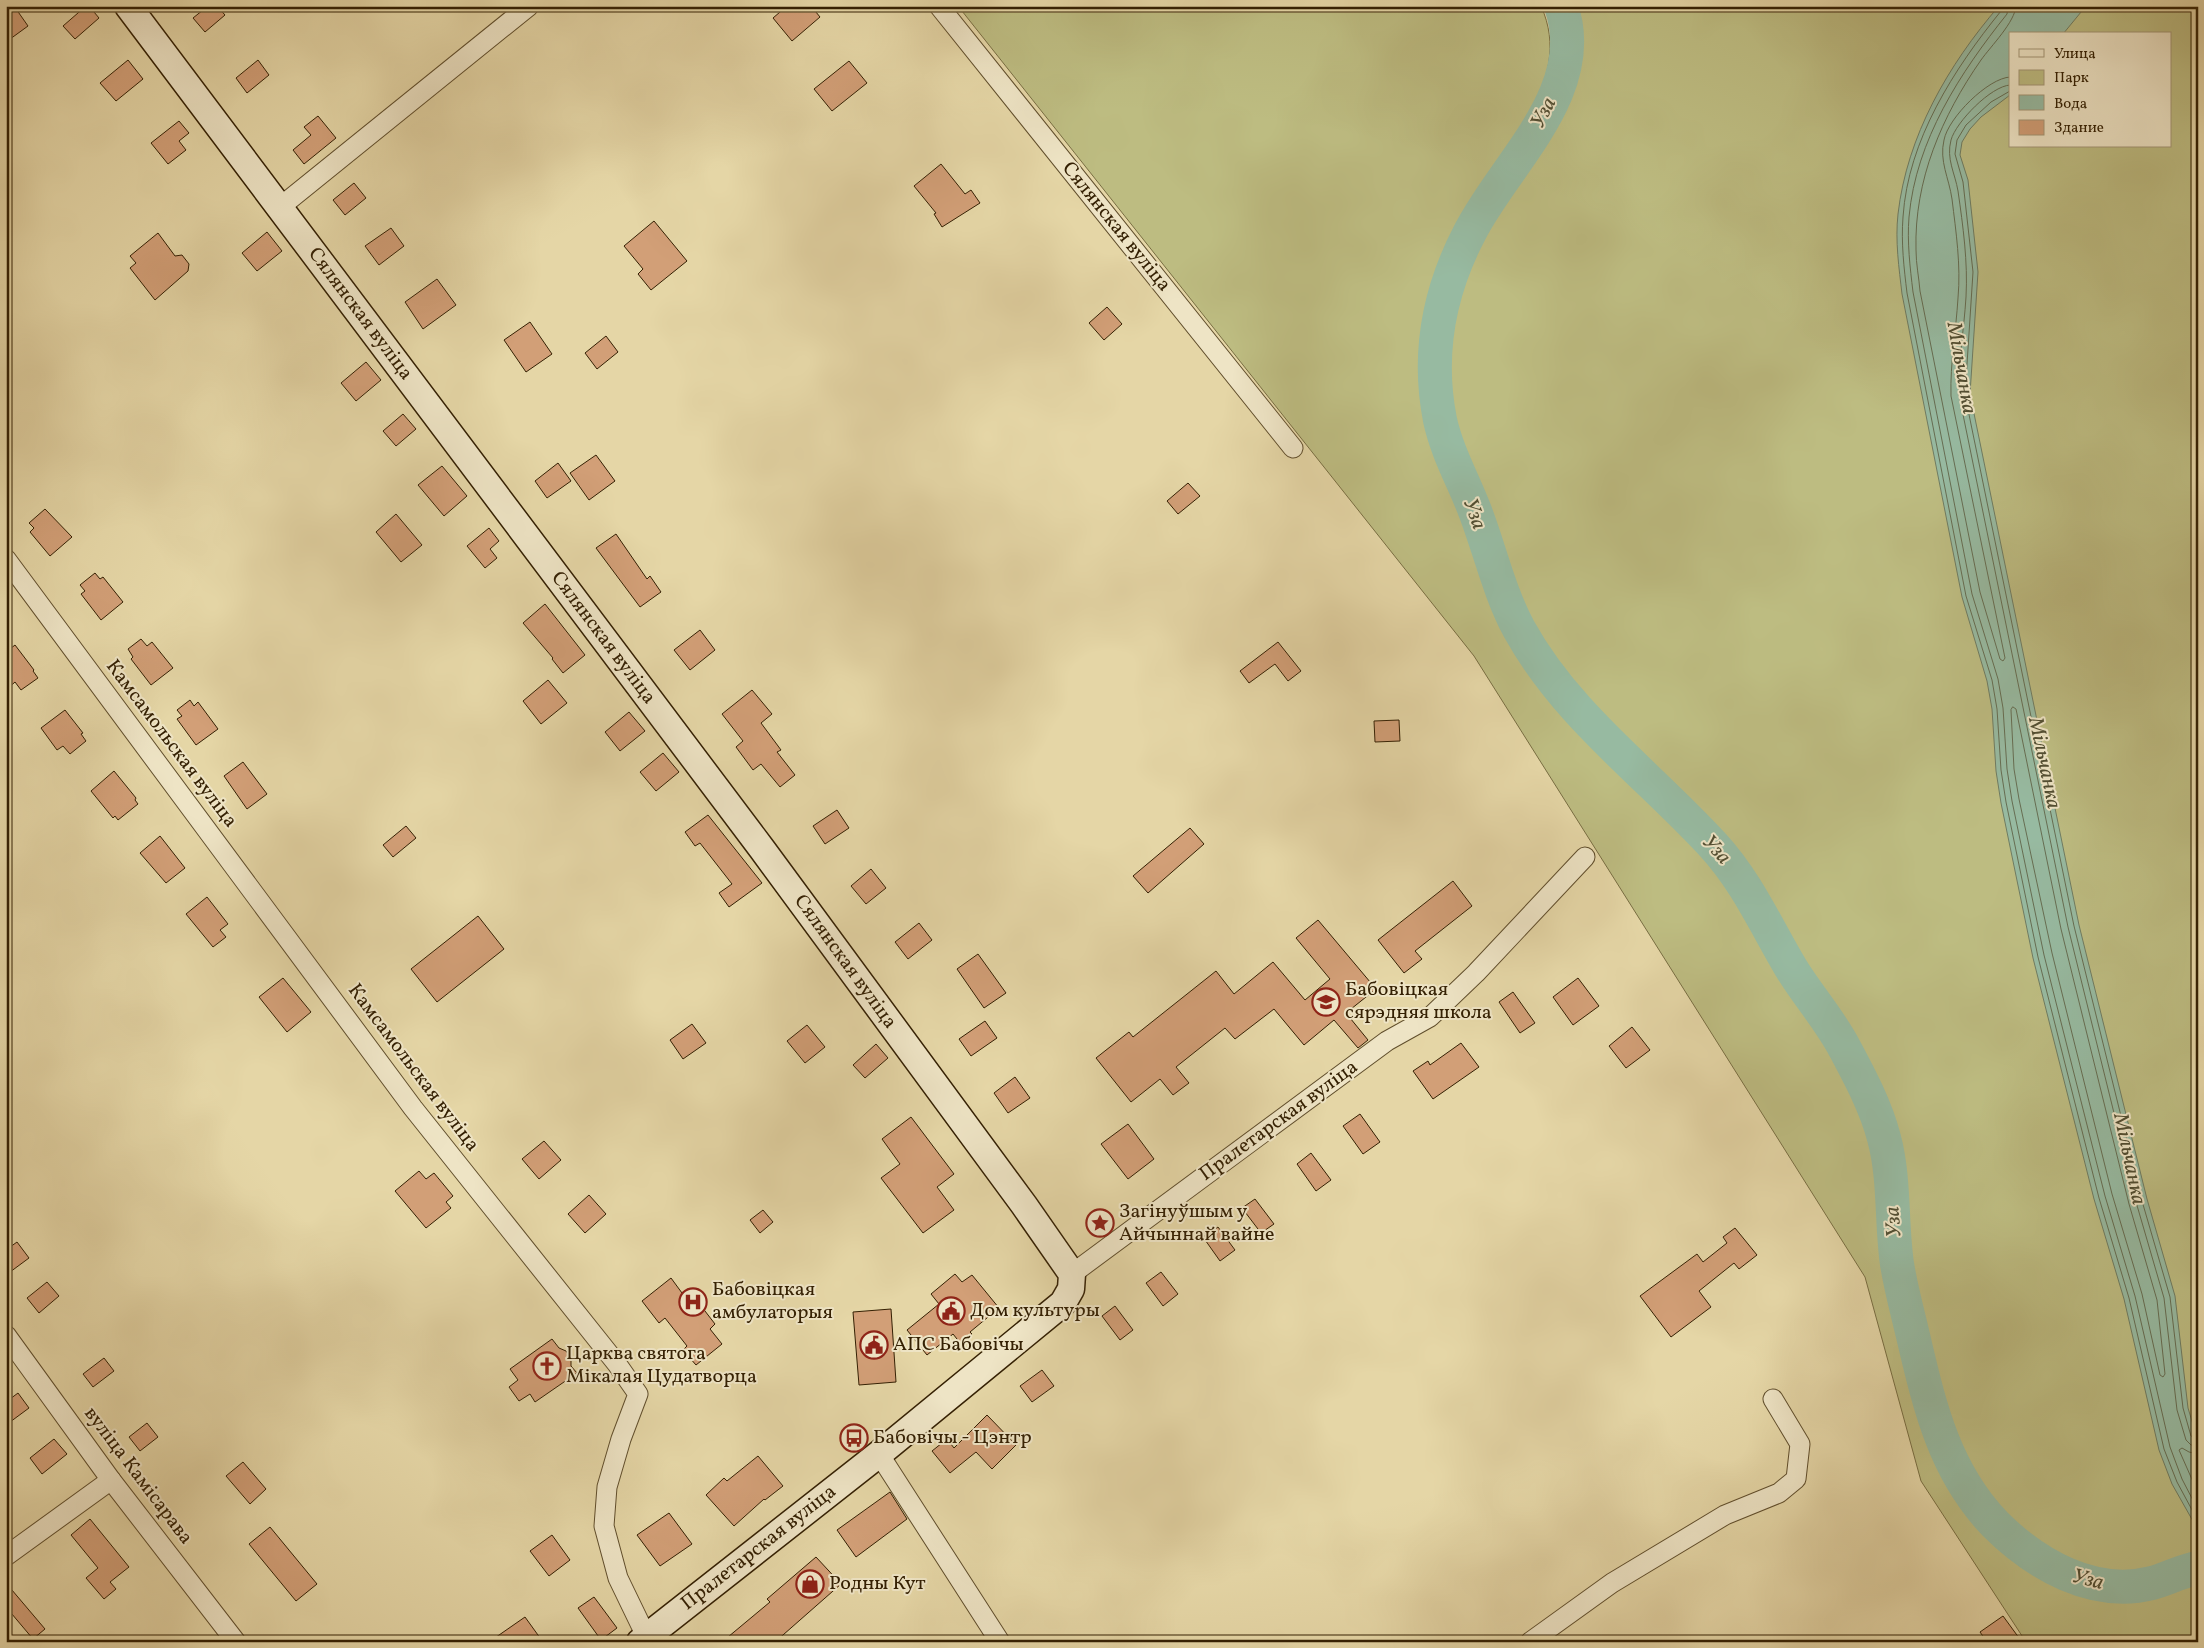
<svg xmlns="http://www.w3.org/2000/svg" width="2204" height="1648" font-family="Vollkorn,serif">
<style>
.green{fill:#bdbc81;stroke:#786e42;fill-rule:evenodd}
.water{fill:#97baa1;stroke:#6f7c62}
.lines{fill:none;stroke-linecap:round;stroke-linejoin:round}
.shore{stroke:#666d52;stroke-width:1}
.river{stroke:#97baa1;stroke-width:34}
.building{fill:#d29f77;stroke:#342003}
.street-casing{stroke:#604e2c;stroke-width:21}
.secondary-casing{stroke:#342003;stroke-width:29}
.street{stroke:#eee4c5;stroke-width:19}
.secondary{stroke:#eee4c5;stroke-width:26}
.labels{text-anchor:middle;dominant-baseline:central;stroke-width:4;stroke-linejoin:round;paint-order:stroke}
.street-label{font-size:20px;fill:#342003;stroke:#eee4c5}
.poi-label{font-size:20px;fill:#342003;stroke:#eee4c5;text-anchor:start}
.water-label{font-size:21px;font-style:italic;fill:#524e32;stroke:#eee4c5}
</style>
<rect width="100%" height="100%" fill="#e5d6a6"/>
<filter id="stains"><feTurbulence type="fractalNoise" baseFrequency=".004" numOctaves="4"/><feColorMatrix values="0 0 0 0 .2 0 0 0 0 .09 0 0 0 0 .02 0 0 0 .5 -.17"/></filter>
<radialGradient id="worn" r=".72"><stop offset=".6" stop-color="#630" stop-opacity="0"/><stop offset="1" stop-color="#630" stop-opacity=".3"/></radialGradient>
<path class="green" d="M958,6H1541C1576,83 1500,151 1466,213C1445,254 1428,295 1424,341C1420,378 1425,418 1437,453C1444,476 1455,497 1463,520C1478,559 1491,598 1508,636L1530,623C1515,587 1503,550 1488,514C1479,490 1467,468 1459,444C1447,414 1443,368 1448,336C1454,295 1472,251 1493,216C1530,154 1601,85 1572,6H2198V1642H2026L1921,1481L1865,1277L1474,656ZM2010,34H2170V146H2010Z"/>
<path class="water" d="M1999,6H2086L2063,34H2010V95L1981,117L1970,129L1962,142L1960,155L1968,180L1978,272L1970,394L2079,925L2147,1199L2175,1296L2188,1408L2198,1441V1530L2172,1484L2159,1450L2124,1299L2094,1199L2033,958L2001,803L1996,771L1992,709L1987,681L1962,597L1902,294C1899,268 1895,241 1898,214C1907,136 1948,65 1999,6Z"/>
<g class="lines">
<g class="shore">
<path d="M2002,6L2001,11C1954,69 1908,140 1903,217C1901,243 1904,268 1907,293L1966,596L1992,680L1997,709L2001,770L2006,802L2038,957L2099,1198L2129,1298L2164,1449L2177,1482L2198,1521"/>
<path d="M2008,6L2007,14C1960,73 1916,140 1909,217C1907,242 1910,267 1913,292L1972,594L1998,679L2003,708L2007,769L2012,801L2044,955L2105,1196L2135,1296L2170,1447L2182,1479L2198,1510"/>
<path d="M2010,77C1988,78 1948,118 1944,140C1939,161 1949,178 1952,199C1956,232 1961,265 1958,298C1956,331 1950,363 1951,396L2005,658L2003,661L2000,659L1980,592L1920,291C1919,278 1916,264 1916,250C1914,180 1942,116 1981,60C1991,46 2015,22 2016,6"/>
<path d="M2010,85C1991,86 1956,122 1951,140C1946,159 1955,173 1958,191C1963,226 1968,262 1966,297C1964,330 1958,362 1959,395L2068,927L2136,1202L2164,1298L2177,1410L2186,1440L2191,1445L2198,1446"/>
<path d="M2010,91L1991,102L1966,125L1957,140L1955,154L1963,182L1973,272L1965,395L2074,926L2142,1201L2170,1297L2183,1408L2191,1436L2198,1440"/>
<path d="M2013,707L2016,709L2061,929L2129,1204L2157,1300L2165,1374L2163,1377L2160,1375L2142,1294L2112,1194L2052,953L2019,799L2014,769L2011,710Z"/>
<path d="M2198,1454L2189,1452L2182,1448L2179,1450L2198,1493"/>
</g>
<path class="river" d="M1561,6C1591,91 1505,163 1470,232C1439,291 1427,354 1440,420C1447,452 1463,480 1475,511C1490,550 1499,592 1519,629C1567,716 1647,773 1713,845C1747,882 1766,926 1791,968C1808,996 1830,1020 1845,1049C1860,1077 1876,1107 1884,1138C1895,1179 1891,1222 1897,1264C1901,1289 1908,1314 1914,1340C1930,1408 1945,1472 1995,1524C2035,1564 2093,1598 2152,1583C2167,1579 2181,1571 2198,1568"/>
</g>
<g class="building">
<path d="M6,6H14L28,26L6,42Z"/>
<path d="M86,6H89L99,18L75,39L63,26Z"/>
<path d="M208,6H217L225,15L205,32L193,18Z"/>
<path d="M787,6H811L820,17L792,41L773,18Z"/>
<path d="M128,60L143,79L116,101L100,83Z"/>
<path d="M258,60L269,75L247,93L236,78Z"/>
<path d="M849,61L867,83L832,111L814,89Z"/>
<path d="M318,116L336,138L304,164L293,150L311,135L304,127Z"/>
<path d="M179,121L189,133L179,141L186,150L168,164L151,143Z"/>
<path d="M941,164L965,194L971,190L980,203L942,227L934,214L936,213L914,186Z"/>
<path d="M354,183L366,198L345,215L333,200Z"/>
<path d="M654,221L687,261L651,290L638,274L643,269L624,246Z"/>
<path d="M391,228L404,246L379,265L365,246Z"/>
<path d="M267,232L282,251L257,271L242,253Z"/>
<path d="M158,233L175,256L182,255L189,264L188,271L155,300L130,268L136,263L130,256Z"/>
<path d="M437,279L456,305L423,329L405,302Z"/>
<path d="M1107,307L1122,324L1104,340L1089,323Z"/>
<path d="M530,322L552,354L526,372L504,340Z"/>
<path d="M606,336L618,352L597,369L585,353Z"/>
<path d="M366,362L381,380L356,401L341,383Z"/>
<path d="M403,414L416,429L396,446L383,431Z"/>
<path d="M596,455L615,481L589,500L570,473Z"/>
<path d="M558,463L571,481L547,498L535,481Z"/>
<path d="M442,466L467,496L444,516L418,485Z"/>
<path d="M1188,483L1200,496L1178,514L1167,501Z"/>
<path d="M45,509L72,537L50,556L30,532L34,528L29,523Z"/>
<path d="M396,514L422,545L401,562L376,532Z"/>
<path d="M489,528L499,541L490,549L497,558L485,568L467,546Z"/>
<path d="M616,534L647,579L650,576L661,592L640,607L596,548Z"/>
<path d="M95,573L100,579L103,577L123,602L101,620L81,594L85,591L80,585Z"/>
<path d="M545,604L585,655L563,673L552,659L553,658L523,623Z"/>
<path d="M700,630L715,650L690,670L674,650Z"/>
<path d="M141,639L147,646L152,642L173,668L151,685L131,659L133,657L128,649Z"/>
<path d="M1278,642L1301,671L1288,681L1275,664L1249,683L1240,671Z"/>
<path d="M15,645L34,670L33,671L38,678L21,690L15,682L6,690V652Z"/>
<path d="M548,680L567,703L541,724L523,701Z"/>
<path d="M752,690L772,714L761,723L781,750L777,752L795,775L780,787L761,764L753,770L736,747L743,741L722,714Z"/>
<path d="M190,700L194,706L198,702L218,729L196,745L177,719L182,716L177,710Z"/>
<path d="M65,710L83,733L81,734L86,741L70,754L63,746L57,750L41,728Z"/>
<path d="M629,712L645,731L620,751L605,732Z"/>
<path d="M1399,720L1400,741L1375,742L1374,721Z"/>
<path d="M663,753L679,772L656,791L640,772Z"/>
<path d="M243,762L267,794L247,809L224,776Z"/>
<path d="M114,771L136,798L135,800L138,804L118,820L115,816L113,818L91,791Z"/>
<path d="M837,810L849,828L825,844L813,826Z"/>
<path d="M708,815L762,883L729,907L719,893L732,884L700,843L695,846L685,832Z"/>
<path d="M406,826L416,838L393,857L383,845Z"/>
<path d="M1190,828L1204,844L1148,893L1133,876Z"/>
<path d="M160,836L185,868L166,883L140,853Z"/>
<path d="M871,869L886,888L866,904L851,886Z"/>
<path d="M1453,881L1472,906L1415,951L1422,959L1404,973L1378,940Z"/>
<path d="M207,897L228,924L220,930L226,937L213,947L186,914Z"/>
<path d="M478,916L504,949L437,1002L411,969Z"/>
<path d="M1318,920L1376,989L1346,1013L1368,1040L1358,1048L1334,1020L1304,1045L1274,1009L1235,1039L1225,1028L1176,1067L1189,1083L1173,1095L1160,1079L1131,1102L1096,1058L1129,1032L1133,1037L1216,971L1234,994L1273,962L1305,1000L1330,979L1296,938Z"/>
<path d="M919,923L932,940L908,959L895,942Z"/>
<path d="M978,954L1006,993L984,1008L957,969Z"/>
<path d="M283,978L311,1012L287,1032L259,997Z"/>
<path d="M1578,978L1599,1006L1573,1025L1553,997Z"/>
<path d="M1513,992L1535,1023L1520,1033L1499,1002Z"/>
<path d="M985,1021L997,1038L971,1056L959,1039Z"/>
<path d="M692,1024L706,1043L683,1059L670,1040Z"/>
<path d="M807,1025L825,1047L805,1063L787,1041Z"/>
<path d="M1632,1027L1650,1050L1626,1068L1609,1046Z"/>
<path d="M1461,1043L1479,1067L1433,1099L1413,1071L1428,1061L1430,1065Z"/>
<path d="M876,1044L888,1058L865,1078L853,1065Z"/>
<path d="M1015,1077L1030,1098L1008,1113L994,1093Z"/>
<path d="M1360,1114L1380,1142L1363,1154L1343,1126Z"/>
<path d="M911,1117L954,1174L937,1187L954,1210L923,1233L881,1178L900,1164L882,1139Z"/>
<path d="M1128,1124L1154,1159L1128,1179L1101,1144Z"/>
<path d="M544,1141L561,1160L539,1179L522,1159Z"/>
<path d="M1311,1153L1331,1180L1316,1191L1297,1164Z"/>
<path d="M419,1171L426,1179L434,1173L453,1196L446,1202L451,1208L426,1228L395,1191Z"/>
<path d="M589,1195L606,1214L585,1233L568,1214Z"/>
<path d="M1255,1199L1274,1224L1261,1233L1242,1208Z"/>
<path d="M763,1210L773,1222L760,1233L750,1220Z"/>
<path d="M1218,1227L1235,1250L1220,1261L1203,1237Z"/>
<path d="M1735,1228L1757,1255L1739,1269L1734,1263L1699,1291L1711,1307L1671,1337L1640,1296L1697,1254L1703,1262L1727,1243L1723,1237Z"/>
<path d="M17,1242L29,1258L6,1275V1250Z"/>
<path d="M1161,1272L1178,1294L1163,1306L1146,1283Z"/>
<path d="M955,1274L962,1282L972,1275L999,1308L970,1332L972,1334L961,1344L953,1334L927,1355L907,1330L939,1304L931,1294Z"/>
<path d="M671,1278L682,1293L688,1289L715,1324L710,1329L722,1344L696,1365L683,1350L687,1346L665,1318L659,1323L642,1301Z"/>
<path d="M47,1282L59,1296L39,1313L27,1298Z"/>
<path d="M1115,1306L1133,1330L1120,1340L1102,1316Z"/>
<path d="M891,1309L896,1382L859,1385L853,1312Z"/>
<path d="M552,1339L559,1348L566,1351L571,1358V1366L577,1373L535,1402L530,1394L519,1401L509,1387L518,1380L510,1369Z"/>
<path d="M104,1358L114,1371L93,1387L83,1374Z"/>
<path d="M1042,1370L1054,1386L1032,1402L1020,1386Z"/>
<path d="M18,1393L29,1408L6,1425V1402Z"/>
<path d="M987,1415L1016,1445L992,1469L976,1452L950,1473L932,1451L947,1439L954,1448Z"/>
<path d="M147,1423L158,1437L140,1451L129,1437Z"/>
<path d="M54,1439L67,1454L42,1474L30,1458Z"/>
<path d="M758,1456L783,1486L765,1500L764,1499L734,1526L706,1495L724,1478L727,1481Z"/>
<path d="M243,1462L266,1489L250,1504L226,1476Z"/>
<path d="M890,1492L907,1519L856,1557L837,1530Z"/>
<path d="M669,1513L692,1544L660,1566L637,1535Z"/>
<path d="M90,1519L129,1567L110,1582L116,1589L104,1599L86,1578L98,1568L71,1535Z"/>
<path d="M270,1527L317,1584L296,1601L249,1544Z"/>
<path d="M552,1535L570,1560L549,1576L530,1551Z"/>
<path d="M816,1557L841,1584L775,1642H722L770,1602L767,1599Z"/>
<path d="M6,1583L45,1629L33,1639L6,1607Z"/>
<path d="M594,1597L617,1628L601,1640L578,1608Z"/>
<path d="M2003,1616L2022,1642H1987L1980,1632Z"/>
<path d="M525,1617L543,1642H489Z"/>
</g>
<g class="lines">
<g class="street-casing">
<g id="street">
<path d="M939,6L1293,448"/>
<path d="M279,208L529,6"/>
<path d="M6,559L413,1108L617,1364L638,1394L621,1439L607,1487L604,1526L618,1578L646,1636"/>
<path d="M1072,1274L1387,1041L1430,1017L1476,973L1585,857"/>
<path d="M6,1335L111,1480L236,1642"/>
<path d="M879,1454L1000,1642"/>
<path d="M6,1556L111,1480"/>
<path d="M1530,1642L1612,1583L1725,1515L1779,1493L1796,1479L1800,1444L1773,1399"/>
</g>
</g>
<g class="secondary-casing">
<path id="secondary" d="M128,6L762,849L1024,1205L1072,1274L1071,1289L1063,1303L879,1454L640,1642"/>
</g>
<use href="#street" class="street"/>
<use href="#secondary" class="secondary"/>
</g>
<defs>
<g id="school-ring" transform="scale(1.4375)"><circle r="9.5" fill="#eee4c5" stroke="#8f2418" stroke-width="1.5"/><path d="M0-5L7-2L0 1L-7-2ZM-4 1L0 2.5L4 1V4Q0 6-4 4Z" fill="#8f2418"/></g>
<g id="sight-ring" transform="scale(1.4375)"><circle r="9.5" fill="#eee4c5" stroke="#8f2418" stroke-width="1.5"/><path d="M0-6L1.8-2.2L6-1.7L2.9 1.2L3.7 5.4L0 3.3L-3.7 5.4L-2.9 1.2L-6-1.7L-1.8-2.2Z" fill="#8f2418"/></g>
<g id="hospital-ring" transform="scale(1.4375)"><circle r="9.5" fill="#eee4c5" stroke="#8f2418" stroke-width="1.5"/><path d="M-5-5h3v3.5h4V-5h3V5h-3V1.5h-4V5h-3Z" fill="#8f2418"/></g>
<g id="civic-ring" transform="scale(1.4375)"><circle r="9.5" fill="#eee4c5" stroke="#8f2418" stroke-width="1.5"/><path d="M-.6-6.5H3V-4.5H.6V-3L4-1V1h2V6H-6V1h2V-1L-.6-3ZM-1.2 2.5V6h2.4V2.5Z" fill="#8f2418"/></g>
<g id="church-ring" transform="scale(1.4375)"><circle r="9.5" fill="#eee4c5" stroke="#8f2418" stroke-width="1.5"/><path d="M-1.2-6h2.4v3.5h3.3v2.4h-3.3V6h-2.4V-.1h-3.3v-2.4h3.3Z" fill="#8f2418"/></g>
<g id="bus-ring" transform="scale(1.4375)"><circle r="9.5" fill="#eee4c5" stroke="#8f2418" stroke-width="1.5"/><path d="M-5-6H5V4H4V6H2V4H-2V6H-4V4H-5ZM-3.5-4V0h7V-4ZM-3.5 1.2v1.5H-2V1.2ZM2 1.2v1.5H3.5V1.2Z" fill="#8f2418"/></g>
<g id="shop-ring" transform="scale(1.4375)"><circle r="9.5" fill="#eee4c5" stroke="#8f2418" stroke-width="1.5"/><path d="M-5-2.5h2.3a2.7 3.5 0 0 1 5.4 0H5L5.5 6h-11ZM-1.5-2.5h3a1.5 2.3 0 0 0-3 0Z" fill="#8f2418"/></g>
</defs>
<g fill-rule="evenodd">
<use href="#school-ring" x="1326" y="1002"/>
<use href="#sight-ring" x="1100" y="1223"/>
<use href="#hospital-ring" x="693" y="1302"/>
<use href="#civic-ring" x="951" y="1311"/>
<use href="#civic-ring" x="874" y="1345"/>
<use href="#church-ring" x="547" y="1366"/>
<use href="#bus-ring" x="854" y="1438"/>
<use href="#shop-ring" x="810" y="1584"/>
</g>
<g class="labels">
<g class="street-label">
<text transform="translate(1116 227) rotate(51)">Сялянская вуліца</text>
<text transform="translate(360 314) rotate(53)">Сялянская вуліца</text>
<text transform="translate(603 638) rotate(53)">Сялянская вуліца</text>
<text transform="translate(171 744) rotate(53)">Камсамольская вуліца</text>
<text transform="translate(845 962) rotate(54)">Сялянская вуліца</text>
<text transform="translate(413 1068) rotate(53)">Камсамольская вуліца</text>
<text transform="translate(1279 1121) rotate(-36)">Пралетарская вуліца</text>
<text transform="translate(138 1476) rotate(53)">вуліца Камісарава</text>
<text transform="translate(759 1548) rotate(-38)">Пралетарская вуліца</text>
</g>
<g class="poi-label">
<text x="1345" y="990">Бабовіцкая<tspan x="1345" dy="23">сярэдняя школа</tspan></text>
<text x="1119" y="1212">Загінуўшым у<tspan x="1119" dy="23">Айчыннай вайне</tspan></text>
<text x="712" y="1290">Бабовіцкая<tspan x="712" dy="23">амбулаторыя</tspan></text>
<text x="970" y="1311">Дом культуры</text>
<text x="893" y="1345">АПС Бабовічы</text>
<text x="566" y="1354">Царква святога<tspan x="566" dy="23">Мікалая Цудатворца</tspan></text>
<text x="873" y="1438">Бабовічы - Цэнтр</text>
<text x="829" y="1584">Родны Кут</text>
</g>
<g class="water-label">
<text transform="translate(1544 113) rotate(-63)">Уза</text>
<text transform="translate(1961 368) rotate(80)">Мільчанка</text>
<text transform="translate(1474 514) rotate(70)">Уза</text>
<text transform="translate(2044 763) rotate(78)">Мільчанка</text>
<text transform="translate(1716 850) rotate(48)">Уза</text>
<text transform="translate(2129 1159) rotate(78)">Мільчанка</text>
<text transform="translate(1894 1222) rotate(-94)">Уза</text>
<text transform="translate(2088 1580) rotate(14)">Уза</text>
</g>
</g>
<rect width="2204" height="1648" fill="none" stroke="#e5d6a6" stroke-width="25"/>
<rect x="8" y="8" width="2189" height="1633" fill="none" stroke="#342003" stroke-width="2.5"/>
<rect x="12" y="12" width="2179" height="1623" fill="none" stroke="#342003"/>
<rect x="2009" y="32" width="162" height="115" fill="#eee4c5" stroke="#a49677"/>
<rect x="2019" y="49" width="25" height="8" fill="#eee4c5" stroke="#a49677"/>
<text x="2054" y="58" font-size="15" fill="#342003">Улица</text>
<rect x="2019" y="70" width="25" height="15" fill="#bdbc81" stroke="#a49677"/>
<text x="2054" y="82" font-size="15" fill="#342003">Парк</text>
<rect x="2019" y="95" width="25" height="15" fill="#97baa1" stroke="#a49677"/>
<text x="2054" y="108" font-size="15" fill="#342003">Вода</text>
<rect x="2019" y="120" width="25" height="15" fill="#d29f77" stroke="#a49677"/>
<text x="2054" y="132" font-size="15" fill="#342003">Здание</text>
<rect width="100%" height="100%" filter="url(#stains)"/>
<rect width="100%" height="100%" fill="url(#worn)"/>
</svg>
